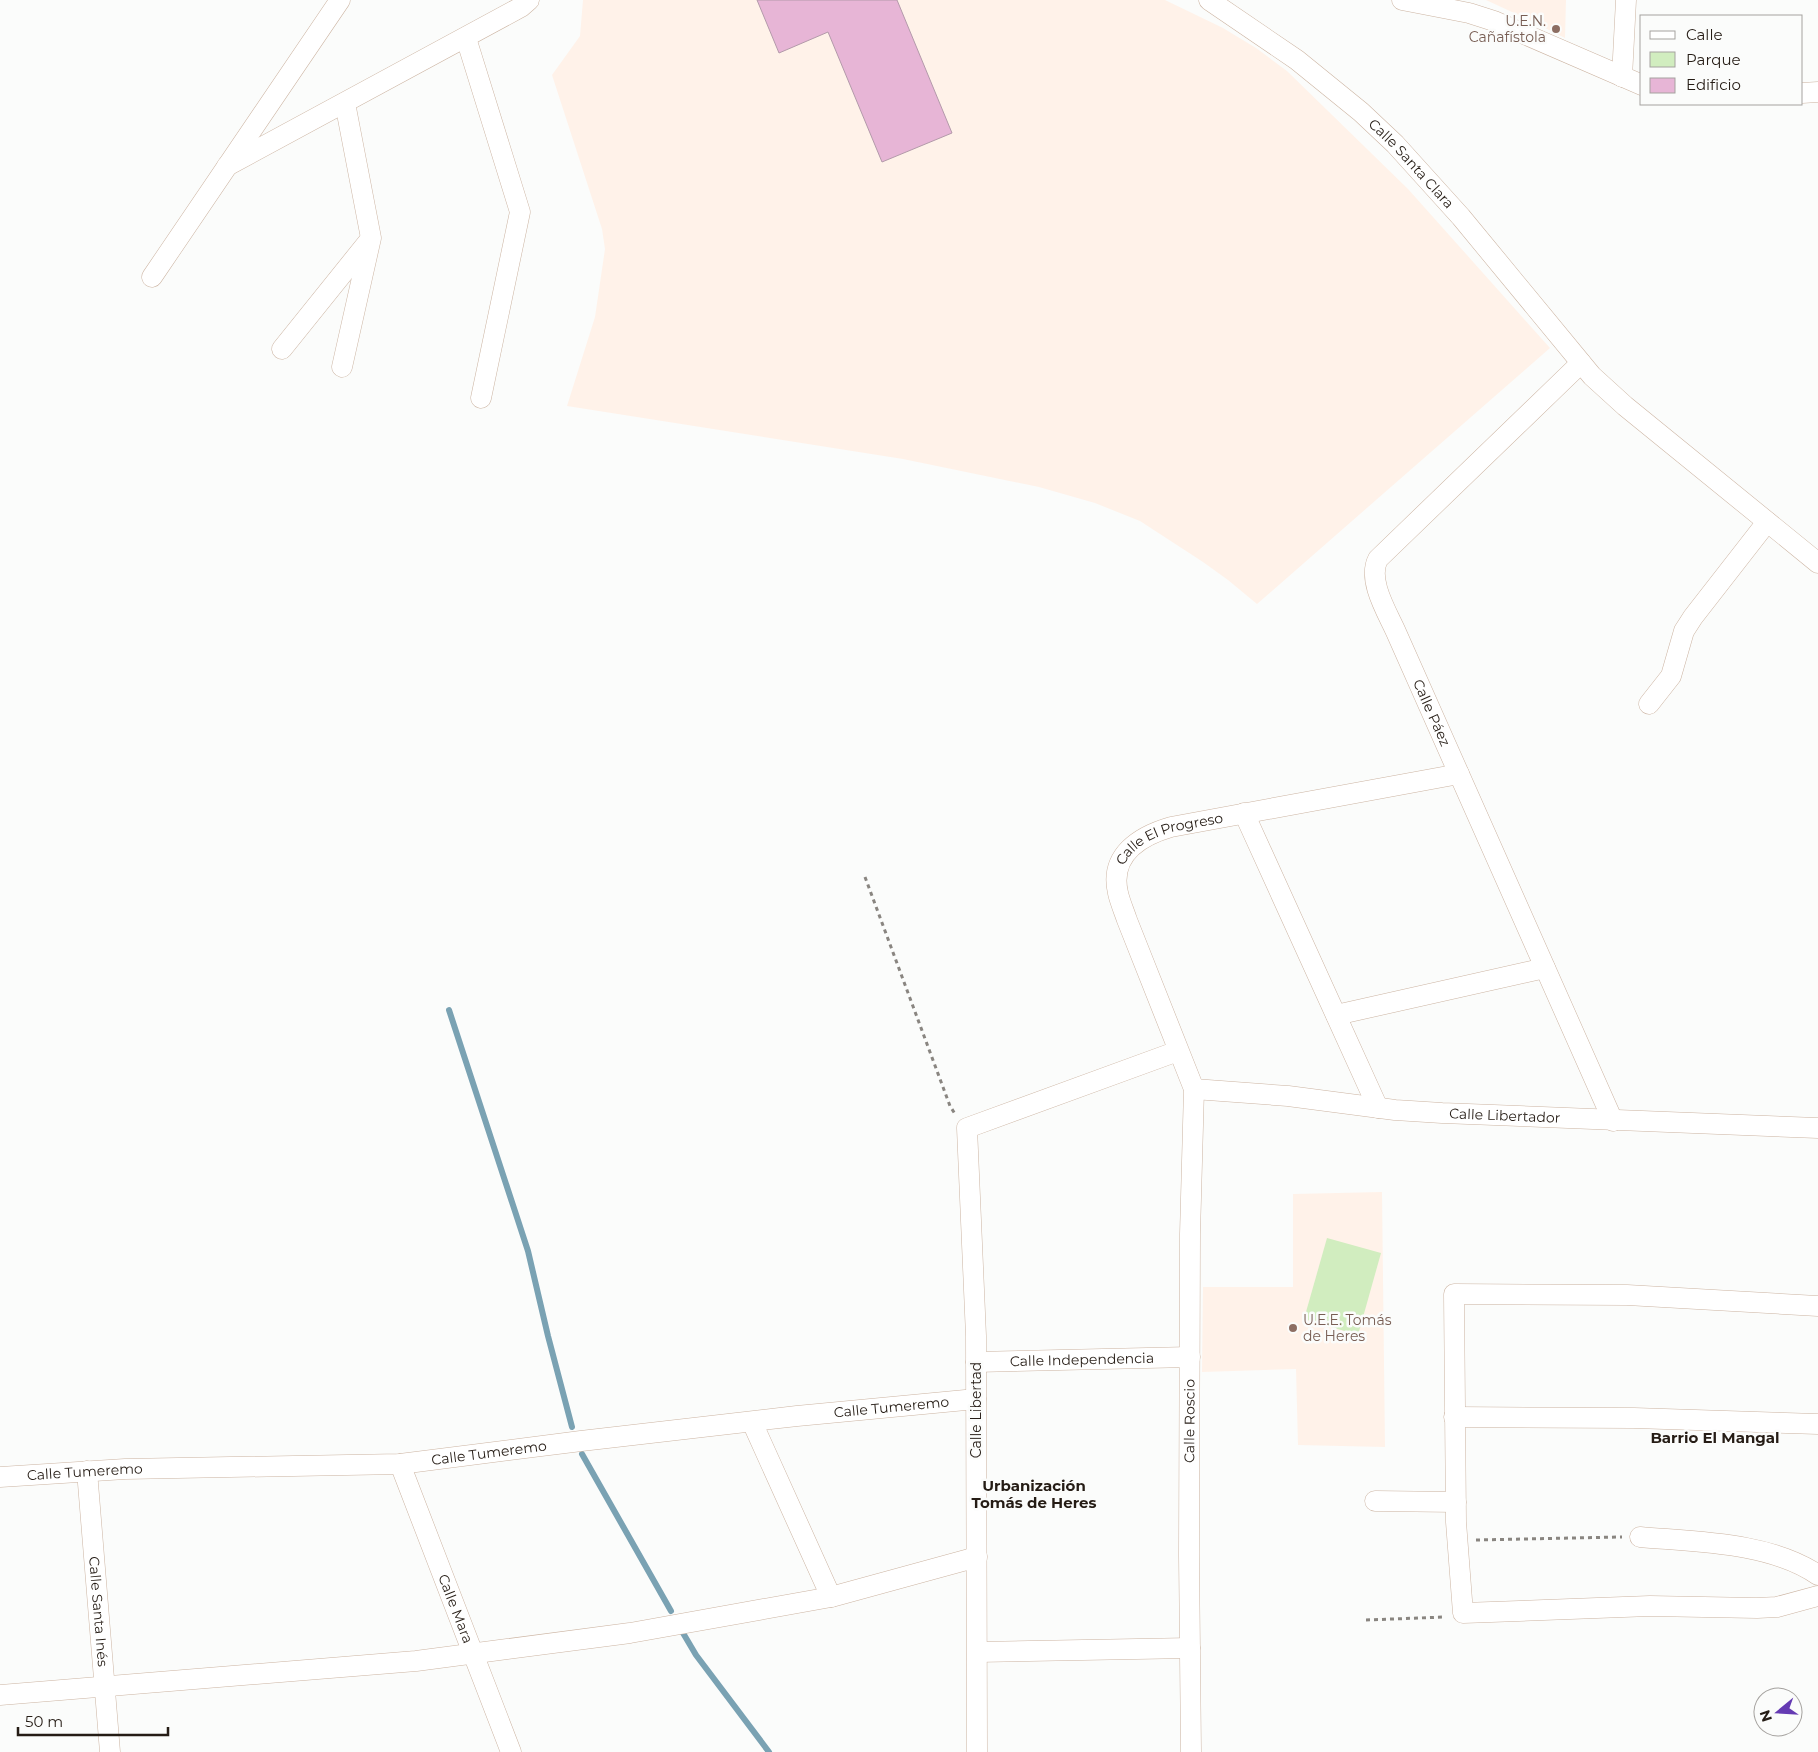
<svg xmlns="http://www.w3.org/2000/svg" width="1818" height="1752" font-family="Montserrat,sans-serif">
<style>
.built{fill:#fff2e9}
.green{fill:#d1edbf}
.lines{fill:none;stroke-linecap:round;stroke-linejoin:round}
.stream{stroke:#7aa2b3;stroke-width:6}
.building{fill:#e7b5d6;stroke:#b39aaa}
.minor-casing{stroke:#ccb4a2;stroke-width:21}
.path{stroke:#898580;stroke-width:3;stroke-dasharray:4 4;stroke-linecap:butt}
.minor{stroke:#fff;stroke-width:20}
.education-dot{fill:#8d6e63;stroke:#fbfcfb;stroke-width:2}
.labels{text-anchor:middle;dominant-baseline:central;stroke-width:5;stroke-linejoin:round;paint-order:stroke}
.education-label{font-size:14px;fill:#785e54;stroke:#fbfcfb;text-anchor:end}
.street-label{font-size:14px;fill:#251c15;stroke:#fbfcfb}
.neighbourhood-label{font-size:15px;font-weight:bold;fill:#251c15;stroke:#fbfcfb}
</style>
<rect width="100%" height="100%" fill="#fbfcfb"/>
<g class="built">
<path d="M583,0H1165L1223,28L1256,48L1287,71L1408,189L1550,348L1257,604L1228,580L1203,562L1140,521L1095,503L1039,487L903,459L567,406L595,317L605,249L602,229L552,75L580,36Z"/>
<path d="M1486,0H1566L1565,38L1527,19Z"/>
<path d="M1382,1192L1385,1447L1298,1445L1296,1369L1202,1372L1203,1287H1293V1194Z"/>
</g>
<path class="green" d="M1327,1238L1381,1253L1358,1335L1304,1319Z"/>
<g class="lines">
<g class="stream">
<path d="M449,1010L528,1251L548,1336L572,1427"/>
<path d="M582,1454L671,1611"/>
<path d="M683,1633L696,1655L769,1752"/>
</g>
</g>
<path class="building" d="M757,0H897L952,133L882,162L828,32L779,53Z"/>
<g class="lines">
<g class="minor-casing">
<g id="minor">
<path id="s1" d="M1209,0L1297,60L1361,112L1395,144L1461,217L1592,376L1625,406L1818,563"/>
<path d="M1402,0L1469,13L1494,21L1642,85"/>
<path d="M466,38L520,212L481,398"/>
<path d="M1622,77L1626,0"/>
<path d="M1802,93L1818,92"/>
<path d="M227,166L521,7L529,0"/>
<path d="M152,277L340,0"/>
<path d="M282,349L368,242"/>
<path id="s2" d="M1581,363L1378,559C1367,580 1387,612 1396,632L1613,1121"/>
<path d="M342,367L371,238L345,103"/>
<path d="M1649,704L1671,676L1684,631L1693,617L1767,522"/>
<path d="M1244,813L1378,1108"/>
<path d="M1336,1015L1545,968"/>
<path id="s3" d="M1194,1089L1288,1096L1395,1110L1442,1113L1818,1128"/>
<path d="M1818,1306L1627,1295L1454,1294L1456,1522L1463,1613L1650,1606L1757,1608L1777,1607L1818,1596"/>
<path id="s4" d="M976,1362L1190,1357"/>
<path d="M1454,1417L1634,1418L1818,1424"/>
<path d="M752,1422L831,1597"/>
<path id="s5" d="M400,1464L511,1752"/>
<path id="s6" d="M87,1471L110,1752"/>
<path id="s7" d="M0,1477L125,1469L400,1464L581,1441L797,1416L976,1399"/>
<path d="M1375,1501L1456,1502"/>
<path d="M1640,1537C1696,1542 1770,1542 1818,1575"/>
<path d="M978,1652L1190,1648"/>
<path d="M0,1695L416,1661L630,1633L831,1597L977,1557"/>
<path d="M977,1752L976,1336L967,1128L1178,1051"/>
<path id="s8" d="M1191,1752L1189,1555L1190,1234L1194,1089L1127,920C1124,911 1120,902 1118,893C1109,855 1140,836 1171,827L1459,774"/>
</g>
</g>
<g class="path">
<path d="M865,877L950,1106L955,1114"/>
<path d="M1476,1540L1622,1537"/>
<path d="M1366,1620L1445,1617"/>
</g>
<use href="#minor" class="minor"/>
</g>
<g class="education-dot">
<circle cx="1556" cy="29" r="5"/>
<circle cx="1293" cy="1328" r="5"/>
</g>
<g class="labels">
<g class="education-label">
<text x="1546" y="21">U.E.N.<tspan x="1546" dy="16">Cañafístola</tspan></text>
<text x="1303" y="1320" text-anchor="start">U.E.E. Tomás<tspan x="1303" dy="16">de Heres</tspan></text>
</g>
<g class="street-label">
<text stroke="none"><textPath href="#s1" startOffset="261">Calle Santa Clara</textPath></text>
<text stroke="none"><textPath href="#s2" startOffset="448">Calle Páez</textPath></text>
<text stroke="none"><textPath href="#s8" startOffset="962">Calle El Progreso</textPath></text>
<text stroke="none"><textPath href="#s3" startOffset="312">Calle Libertador</textPath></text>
<text stroke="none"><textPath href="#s4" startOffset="106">Calle Independencia</textPath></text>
<text stroke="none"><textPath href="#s7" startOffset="895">Calle Tumeremo</textPath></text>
<text transform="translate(976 1410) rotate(-90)">Calle Libertad</text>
<text stroke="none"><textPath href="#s8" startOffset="331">Calle Roscio</textPath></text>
<text stroke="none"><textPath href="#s7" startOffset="490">Calle Tumeremo</textPath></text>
<text stroke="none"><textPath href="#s7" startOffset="85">Calle Tumeremo</textPath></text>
<text stroke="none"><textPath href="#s5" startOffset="155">Calle Mara</textPath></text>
<text stroke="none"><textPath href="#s6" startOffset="141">Calle Santa Inés</textPath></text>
</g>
<g class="neighbourhood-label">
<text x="1715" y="1437">Barrio El Mangal</text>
<text x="1034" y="1485">Urbanización<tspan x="1034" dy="17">Tomás de Heres</tspan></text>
</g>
</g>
<rect x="1640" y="15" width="162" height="90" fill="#fbfcfb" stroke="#a5a29f"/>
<rect x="1650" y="31" width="25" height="8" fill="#ffffff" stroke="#a5a29f"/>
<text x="1686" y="40" font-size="15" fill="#251c15">Calle</text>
<rect x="1650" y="52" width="25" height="15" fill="#d1edbf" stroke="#a5a29f"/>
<text x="1686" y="65" font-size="15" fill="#251c15">Parque</text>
<rect x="1650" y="78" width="25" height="15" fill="#e7b5d6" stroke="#a5a29f"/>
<text x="1686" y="90" font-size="15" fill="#251c15">Edificio</text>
<g transform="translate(1778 1712) rotate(252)"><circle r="24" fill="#fbfcfb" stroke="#a5a29f"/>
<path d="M0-4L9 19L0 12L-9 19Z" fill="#653bb3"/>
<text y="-8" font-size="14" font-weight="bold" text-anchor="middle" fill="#251c15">N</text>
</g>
<path d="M18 1727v8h150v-8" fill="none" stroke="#251c15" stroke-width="2.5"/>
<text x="25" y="1727" font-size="15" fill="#251c15" stroke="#fbfcfb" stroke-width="4" paint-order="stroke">50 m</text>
</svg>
